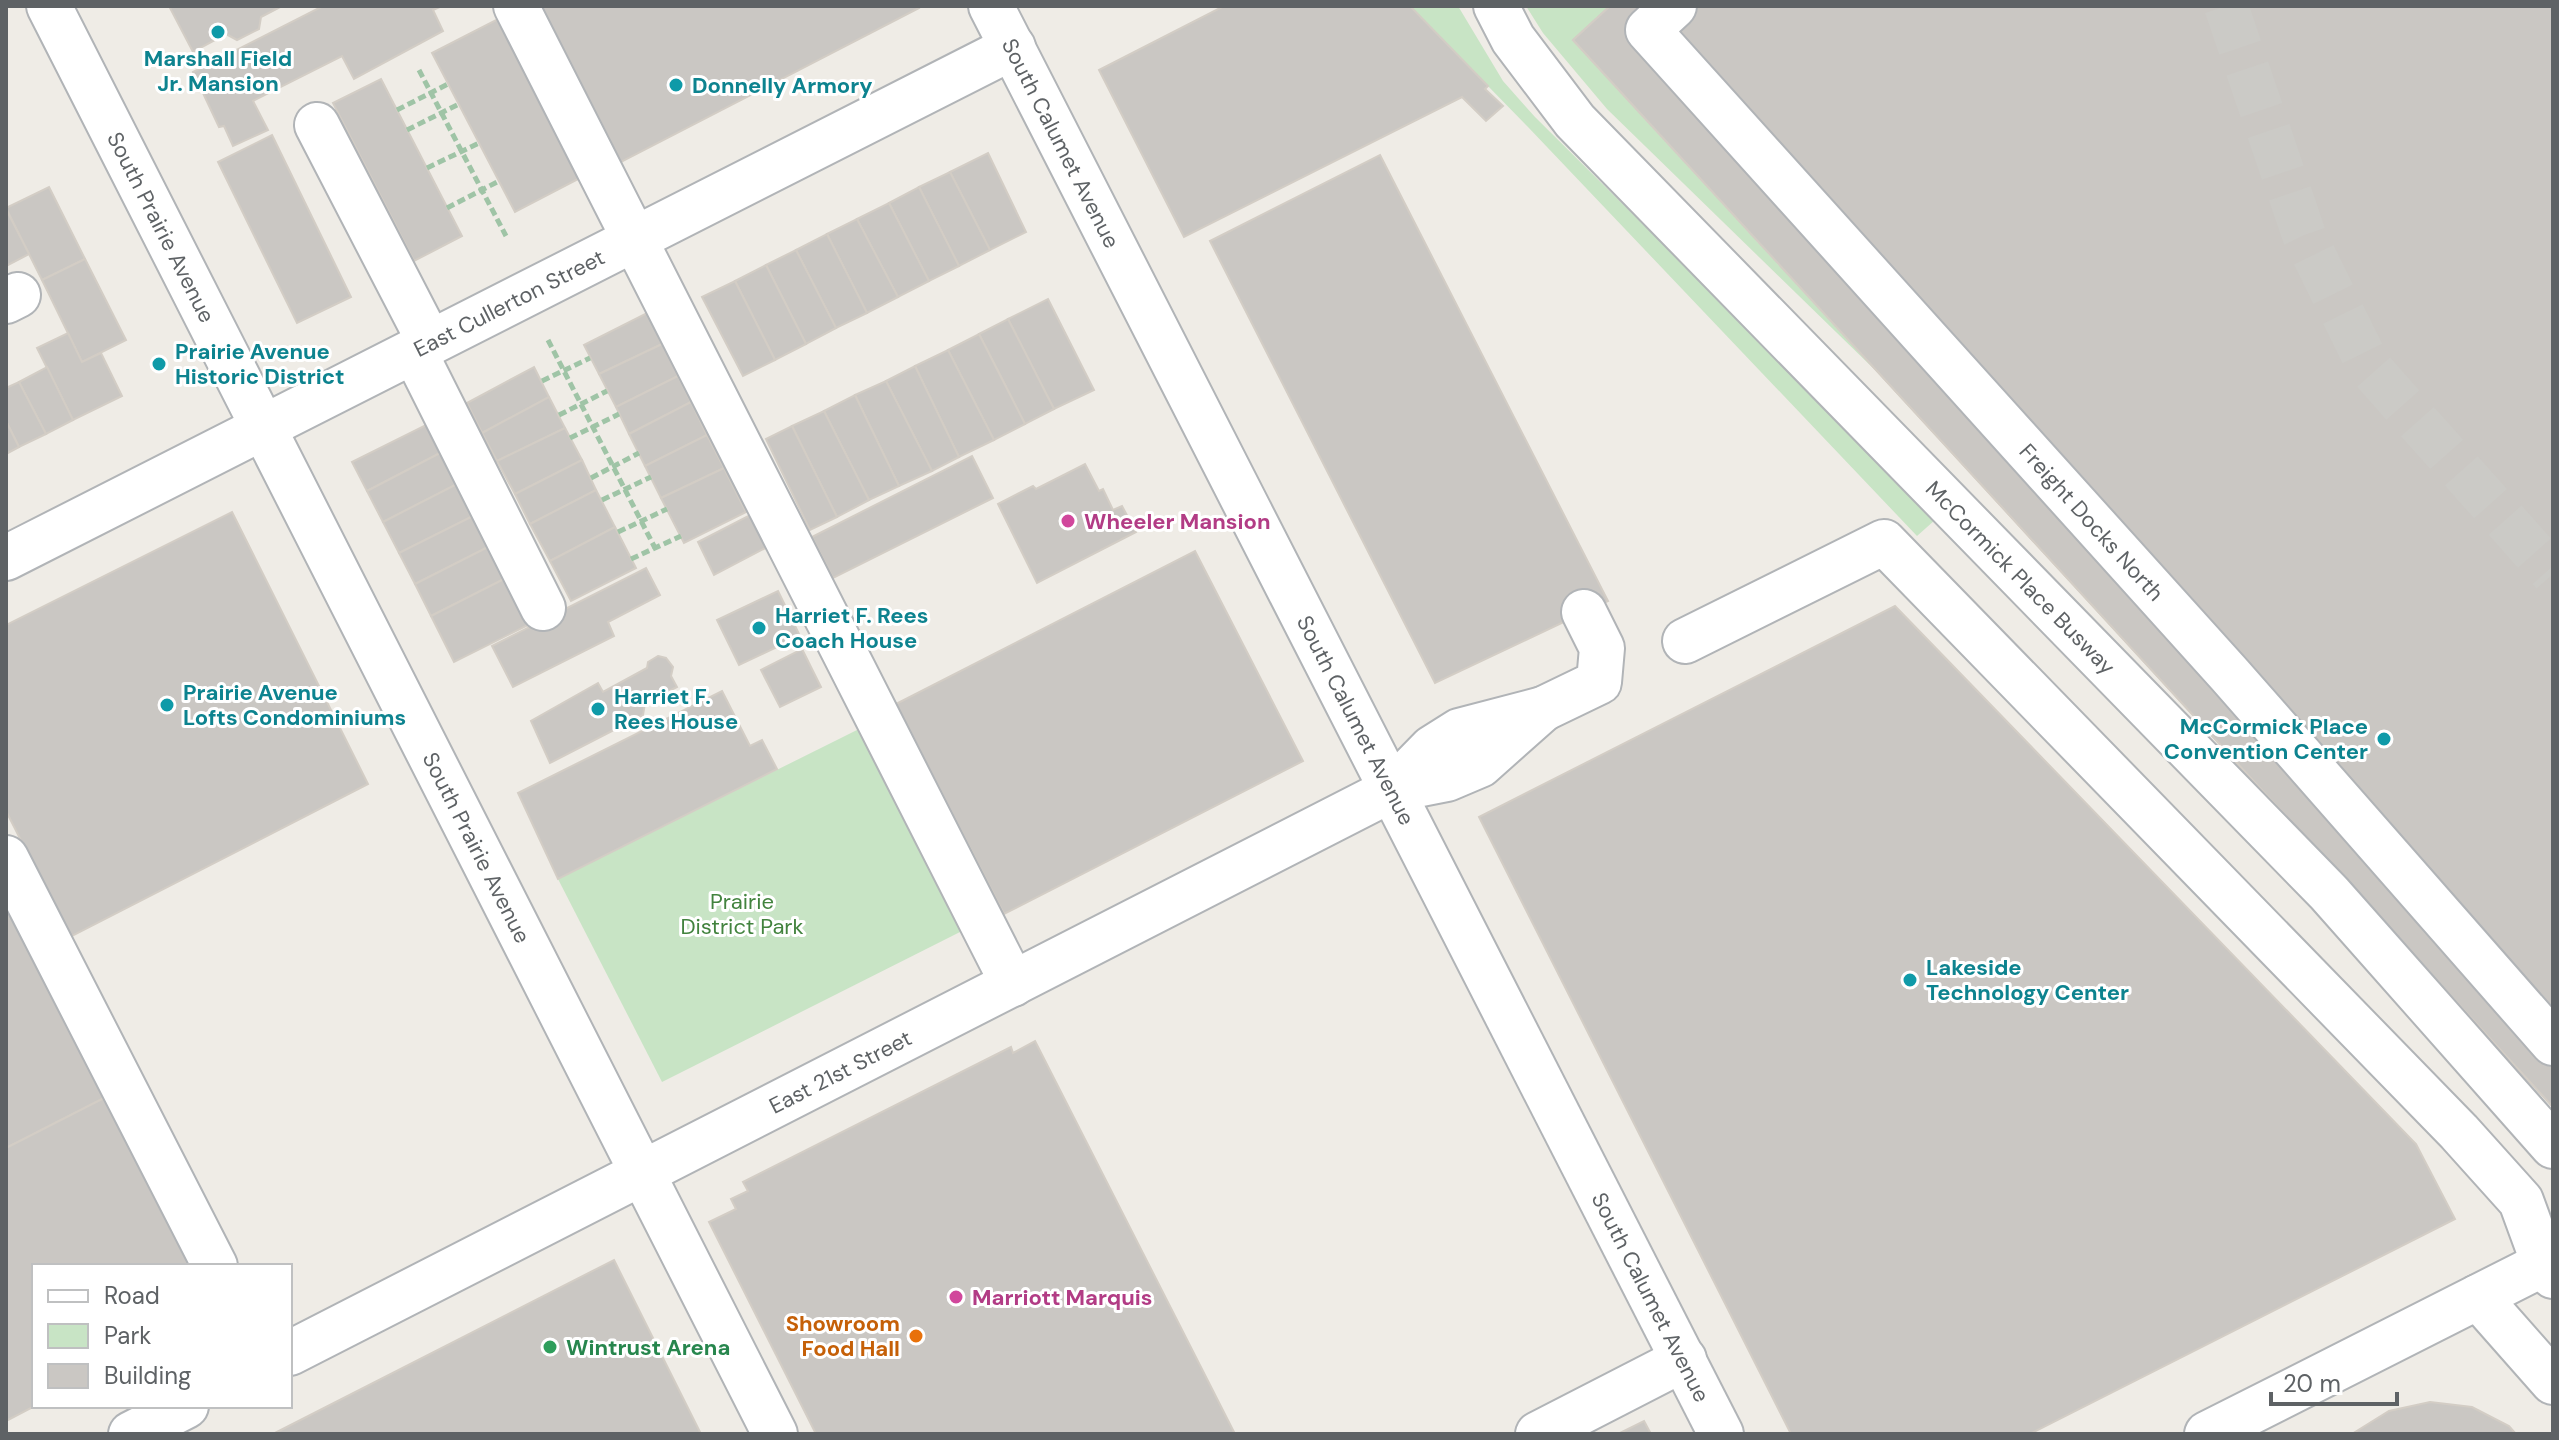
<svg xmlns="http://www.w3.org/2000/svg" width="2559" height="1440" font-family="'DM Sans',sans-serif">
<style>
.green{fill:#c8e4c5}
.building{fill:#cac7c3;stroke:#d3cdc5;stroke-width:2}
.lines{fill:none;stroke-linecap:round;stroke-linejoin:round}
.minor-tunnel{stroke:#cbcac6;stroke-width:44;stroke-dasharray:44 22;stroke-linecap:butt}
.minor-casing{stroke:#b1b4b7;stroke-width:48}
.path{stroke:#9fc4a6;stroke-width:5;stroke-dasharray:8 4;stroke-linecap:butt}
.minor{stroke:#fff;stroke-width:44}
.culture-dot{fill:#0f9aa8;stroke:#fff;stroke-width:3}
.hotel-dot{fill:#d1479c;stroke:#fff;stroke-width:3}
.food-dot{fill:#e8710a;stroke:#fff;stroke-width:3}
.leisure-dot{fill:#2e9e5b;stroke:#fff;stroke-width:3}
.labels{text-anchor:middle;dominant-baseline:central;stroke-width:6;stroke-linejoin:round;paint-order:stroke}
.culture-label{font-size:22px;font-weight:bold;fill:#0d838f;stroke:#fff;text-anchor:start}
.street-label{font-size:22px;fill:#5e6265;stroke:#fff}
.hotel-label{font-size:22px;font-weight:bold;fill:#b23c85;stroke:#fff;text-anchor:start}
.park-label{font-size:22px;fill:#42833e;stroke:#fff}
.food-label{font-size:22px;font-weight:bold;fill:#c56008;stroke:#fff;text-anchor:end}
.leisure-label{font-size:22px;font-weight:bold;fill:#27864d;stroke:#fff;text-anchor:start}
</style>
<rect width="100%" height="100%" fill="#efece6"/>
<g class="green">
<path d="M1410,6H1458L1503,81L1535,117L1686,267L1935,520L1917,536L1528,127Z"/>
<path d="M1526,6H1610L1573,41L1875,370L1607,109L1543,33Z"/>
<path d="M865,726L966,929L662,1082L558,879Z"/>
</g>
<g class="building">
<path d="M169,6H282L261,17L259,29L237,40L226,34L193,52Z"/>
<path d="M323,6H442L433,10L443,31L354,79L342,56L253,101L268,130L233,146L224,126L219,127L193,72Z"/>
<path d="M541,6H918L919,8L621,162Z"/>
<path d="M1224,6H1410L1488,86L1485,89L1503,106L1486,121L1462,97L1184,237L1099,70Z"/>
<path d="M1610,6H2553V1107L1573,40Z"/>
<path d="M1610,6H2553V1107L1573,40Z"/>
<path d="M498,19L580,178L515,212L432,53Z"/>
<path d="M381,79L462,236L414,261L333,103Z"/>
<path d="M272,135L351,297L297,323L218,162Z"/>
<path d="M988,153L1026,232L990,250L950,172Z"/>
<path d="M1380,155L1608,601L1435,683L1210,241Z"/>
<path d="M950,172L990,250L959,266L919,187Z"/>
<path d="M49,187L85,259L42,280L6,208Z"/>
<path d="M919,187L959,266L929,281L889,203Z"/>
<path d="M889,203L929,281L898,297L857,219Z"/>
<path d="M6,209L29,254L6,266Z"/>
<path d="M857,219L898,297L867,313L827,234Z"/>
<path d="M827,234L867,313L836,328L796,250Z"/>
<path d="M796,250L836,328L806,344L766,265Z"/>
<path d="M85,259L126,340L82,362L42,280Z"/>
<path d="M766,265L806,344L775,360L735,281Z"/>
<path d="M735,281L775,360L743,376L702,297Z"/>
<path d="M1048,299L1094,390L1054,409L1008,319Z"/>
<path d="M647,313L662,344L599,374L584,345Z"/>
<path d="M1008,319L1054,409L1025,424L979,334Z"/>
<path d="M68,333L82,362L101,353L122,396L73,420L37,348Z"/>
<path d="M979,334L1025,424L994,440L948,350Z"/>
<path d="M662,344L678,376L616,407L599,374Z"/>
<path d="M948,350L994,440L959,457L915,366Z"/>
<path d="M915,366L959,457L932,471L886,381Z"/>
<path d="M47,367L73,420L46,434L19,382Z"/>
<path d="M534,367L549,397L482,433L467,403Z"/>
<path d="M678,376L691,402L629,434L616,407Z"/>
<path d="M886,381L932,471L899,486L855,395Z"/>
<path d="M19,382L46,434L19,447L6,421V388Z"/>
<path d="M855,395L899,486L869,500L824,411Z"/>
<path d="M549,397L565,428L497,461L482,433Z"/>
<path d="M691,402L707,435L645,466L629,434Z"/>
<path d="M824,411L869,500L837,517L792,426Z"/>
<path d="M6,421L19,447L6,454Z"/>
<path d="M426,425L440,453L367,491L352,462Z"/>
<path d="M792,426L837,517L810,530L766,439Z"/>
<path d="M565,428L582,460L515,494L497,461Z"/>
<path d="M707,435L724,468L661,498L645,466Z"/>
<path d="M440,453L457,484L383,522L367,491Z"/>
<path d="M972,456L993,498L833,578L812,537Z"/>
<path d="M582,460L596,490L530,524L515,494Z"/>
<path d="M1085,464L1099,491L1103,489L1113,510L1122,506L1136,532L1037,583L998,504L1033,486L1036,489Z"/>
<path d="M724,468L746,512L684,543L661,498Z"/>
<path d="M457,484L473,516L399,553L383,522Z"/>
<path d="M596,490L615,527L550,561L530,524Z"/>
<path d="M232,512L368,784L70,937L6,811V625Z"/>
<path d="M756,512L773,544L714,575L698,542Z"/>
<path d="M473,516L488,547L415,584L399,553Z"/>
<path d="M615,527L636,568L571,601L550,561Z"/>
<path d="M488,547L504,579L431,616L415,584Z"/>
<path d="M1195,551L1303,761L1004,914L896,704Z"/>
<path d="M646,568L660,595L608,622L614,636L513,687L492,646Z"/>
<path d="M504,579L528,625L454,662L431,616Z"/>
<path d="M778,591L800,636L739,665L717,620Z"/>
<path d="M1895,606L2416,1144L2455,1219L2030,1434H1791L1479,817Z"/>
<path d="M802,649L821,687L780,707L761,670Z"/>
<path d="M658,656L666,658L673,667L671,676L677,687L645,703L643,715L550,763L531,721L598,683L603,692L647,668L648,662Z"/>
<path d="M722,691L750,746L762,740L777,769L558,879L518,793Z"/>
<path d="M6,898L106,1097L6,1148Z"/>
<path d="M1035,1041L1235,1434H816L709,1222L736,1209L731,1199L748,1191L743,1182L1011,1047L1013,1053Z"/>
<path d="M106,1097L192,1266H34L35,1406L6,1421V1148Z"/>
<path d="M614,1260L701,1434H273Z"/>
<path d="M2430,1402L2472,1407L2509,1426L2516,1434H2352L2389,1411Z"/>
<path d="M1644,1421L1651,1434H1618Z"/>
</g>
<g class="lines">
<path class="minor-tunnel" d="M2226,6L2304,235L2369,367L2553,574"/>
<g class="minor-casing">
<g id="minor">
<path id="s1" d="M49,6L775,1434"/>
<path d="M516,6L1013,984"/>
<path id="s2" d="M991,6L1721,1434"/>
<path id="s3" d="M1496,6L1513,39L1575,121L2329,893L2553,1146"/>
<path id="s4" d="M1674,6L1648,30L2229,674L2553,1043"/>
<path d="M317,125L430,343"/>
<path d="M6,301L18,295"/>
<path d="M414,351L543,608"/>
<path id="s5" d="M6,558L1013,47"/>
<path d="M1685,641L1884,542L2459,1132L2521,1201L2544,1264L2553,1276"/>
<path d="M1391,790L1432,748L1459,731L1543,709L1599,682L1602,648L1584,612"/>
<path d="M6,858L215,1266"/>
<path d="M2478,1297L2553,1382"/>
<path id="s6" d="M290,1353L1391,790L1447,779L1480,765L1543,709"/>
<path d="M131,1434L186,1406"/>
<path d="M1538,1434L1684,1359"/>
<path d="M2207,1434L2553,1259"/>
</g>
</g>
<g class="path">
<path d="M419,70L506,236"/>
<path d="M397,110L448,84"/>
<path d="M407,130L459,104"/>
<path d="M427,168L479,143"/>
<path d="M447,208L499,181"/>
<path d="M548,340L655,548"/>
<path d="M542,381L590,358"/>
<path d="M559,415L607,391"/>
<path d="M570,438L619,414"/>
<path d="M591,478L639,453"/>
<path d="M602,500L651,477"/>
<path d="M618,532L667,509"/>
<path d="M631,559L681,536"/>
</g>
<use href="#minor" class="minor"/>
</g>
<g class="culture-dot">
<circle cx="218" cy="32" r="8"/>
<circle cx="676" cy="85" r="8"/>
<circle cx="159" cy="364" r="8"/>
<circle cx="759" cy="628" r="8"/>
<circle cx="167" cy="705" r="8"/>
<circle cx="598" cy="709" r="8"/>
<circle cx="2384" cy="739" r="8"/>
<circle cx="1910" cy="980" r="8"/>
</g>
<g class="hotel-dot">
<circle cx="1068" cy="521" r="8"/>
<circle cx="956" cy="1297" r="8"/>
</g>
<circle class="food-dot" cx="916" cy="1336" r="8"/>
<circle class="leisure-dot" cx="550" cy="1347" r="8"/>
<g class="labels">
<g class="culture-label">
<text x="218" y="58" text-anchor="middle">Marshall Field<tspan x="218" dy="25">Jr. Mansion</tspan></text>
<text x="692" y="85">Donnelly Armory</text>
<text x="175" y="351">Prairie Avenue<tspan x="175" dy="25">Historic District</tspan></text>
<text x="775" y="615">Harriet F. Rees<tspan x="775" dy="25">Coach House</tspan></text>
<text x="183" y="692">Prairie Avenue<tspan x="183" dy="25">Lofts Condominiums</tspan></text>
<text x="614" y="696">Harriet F.<tspan x="614" dy="25">Rees House</tspan></text>
<text x="2368" y="726" text-anchor="end">McCormick Place<tspan x="2368" dy="25">Convention Center</tspan></text>
<text x="1926" y="967">Lakeside<tspan x="1926" dy="25">Technology Center</tspan></text>
</g>
<g class="street-label">
<text stroke="none"><textPath href="#s2" startOffset="154">South Calumet Avenue</textPath></text>
<text stroke="none"><textPath href="#s1" startOffset="248">South Prairie Avenue</textPath></text>
<text stroke="none"><textPath href="#s5" startOffset="564">East Cullerton Street</textPath></text>
<text stroke="none"><textPath href="#s4" startOffset="698">Freight Docks North</textPath></text>
<text stroke="none"><textPath href="#s3" startOffset="778">McCormick Place Busway</textPath></text>
<text stroke="none"><textPath href="#s2" startOffset="802">South Calumet Avenue</textPath></text>
<text stroke="none"><textPath href="#s1" startOffset="944">South Prairie Avenue</textPath></text>
<text stroke="none"><textPath href="#s6" startOffset="618">East 21st Street</textPath></text>
<text stroke="none"><textPath href="#s2" startOffset="1450">South Calumet Avenue</textPath></text>
</g>
<g class="hotel-label">
<text x="1084" y="521">Wheeler Mansion</text>
<text x="972" y="1297">Marriott Marquis</text>
</g>
<g class="park-label">
<text x="742" y="901">Prairie<tspan x="742" dy="25">District Park</tspan></text>
</g>
<g class="food-label">
<text x="900" y="1323">Showroom<tspan x="900" dy="25">Food Hall</tspan></text>
</g>
<g class="leisure-label">
<text x="566" y="1347">Wintrust Arena</text>
</g>
</g>
<rect width="2559" height="1440" fill="none" stroke="#5e6265" stroke-width="16"/>
<rect x="32" y="1264" width="260" height="144" fill="#ffffff" stroke="#bfc0c1" stroke-width="2"/>
<rect x="48" y="1290" width="40" height="12" fill="#ffffff" stroke="#bfc0c1" stroke-width="2"/>
<text x="104" y="1304" font-size="24" fill="#5e6265">Road</text>
<rect x="48" y="1324" width="40" height="24" fill="#c8e4c5" stroke="#bfc0c1" stroke-width="2"/>
<text x="104" y="1344" font-size="24" fill="#5e6265">Park</text>
<rect x="48" y="1364" width="40" height="24" fill="#cac7c3" stroke="#bfc0c1" stroke-width="2"/>
<text x="104" y="1384" font-size="24" fill="#5e6265">Building</text>
<path d="M2271 1392v12h126v-12" fill="none" stroke="#5e6265" stroke-width="4"/>
<text x="2283" y="1392" font-size="24" fill="#5e6265" stroke="#ffffff" stroke-width="6" paint-order="stroke">20 m</text>
</svg>
